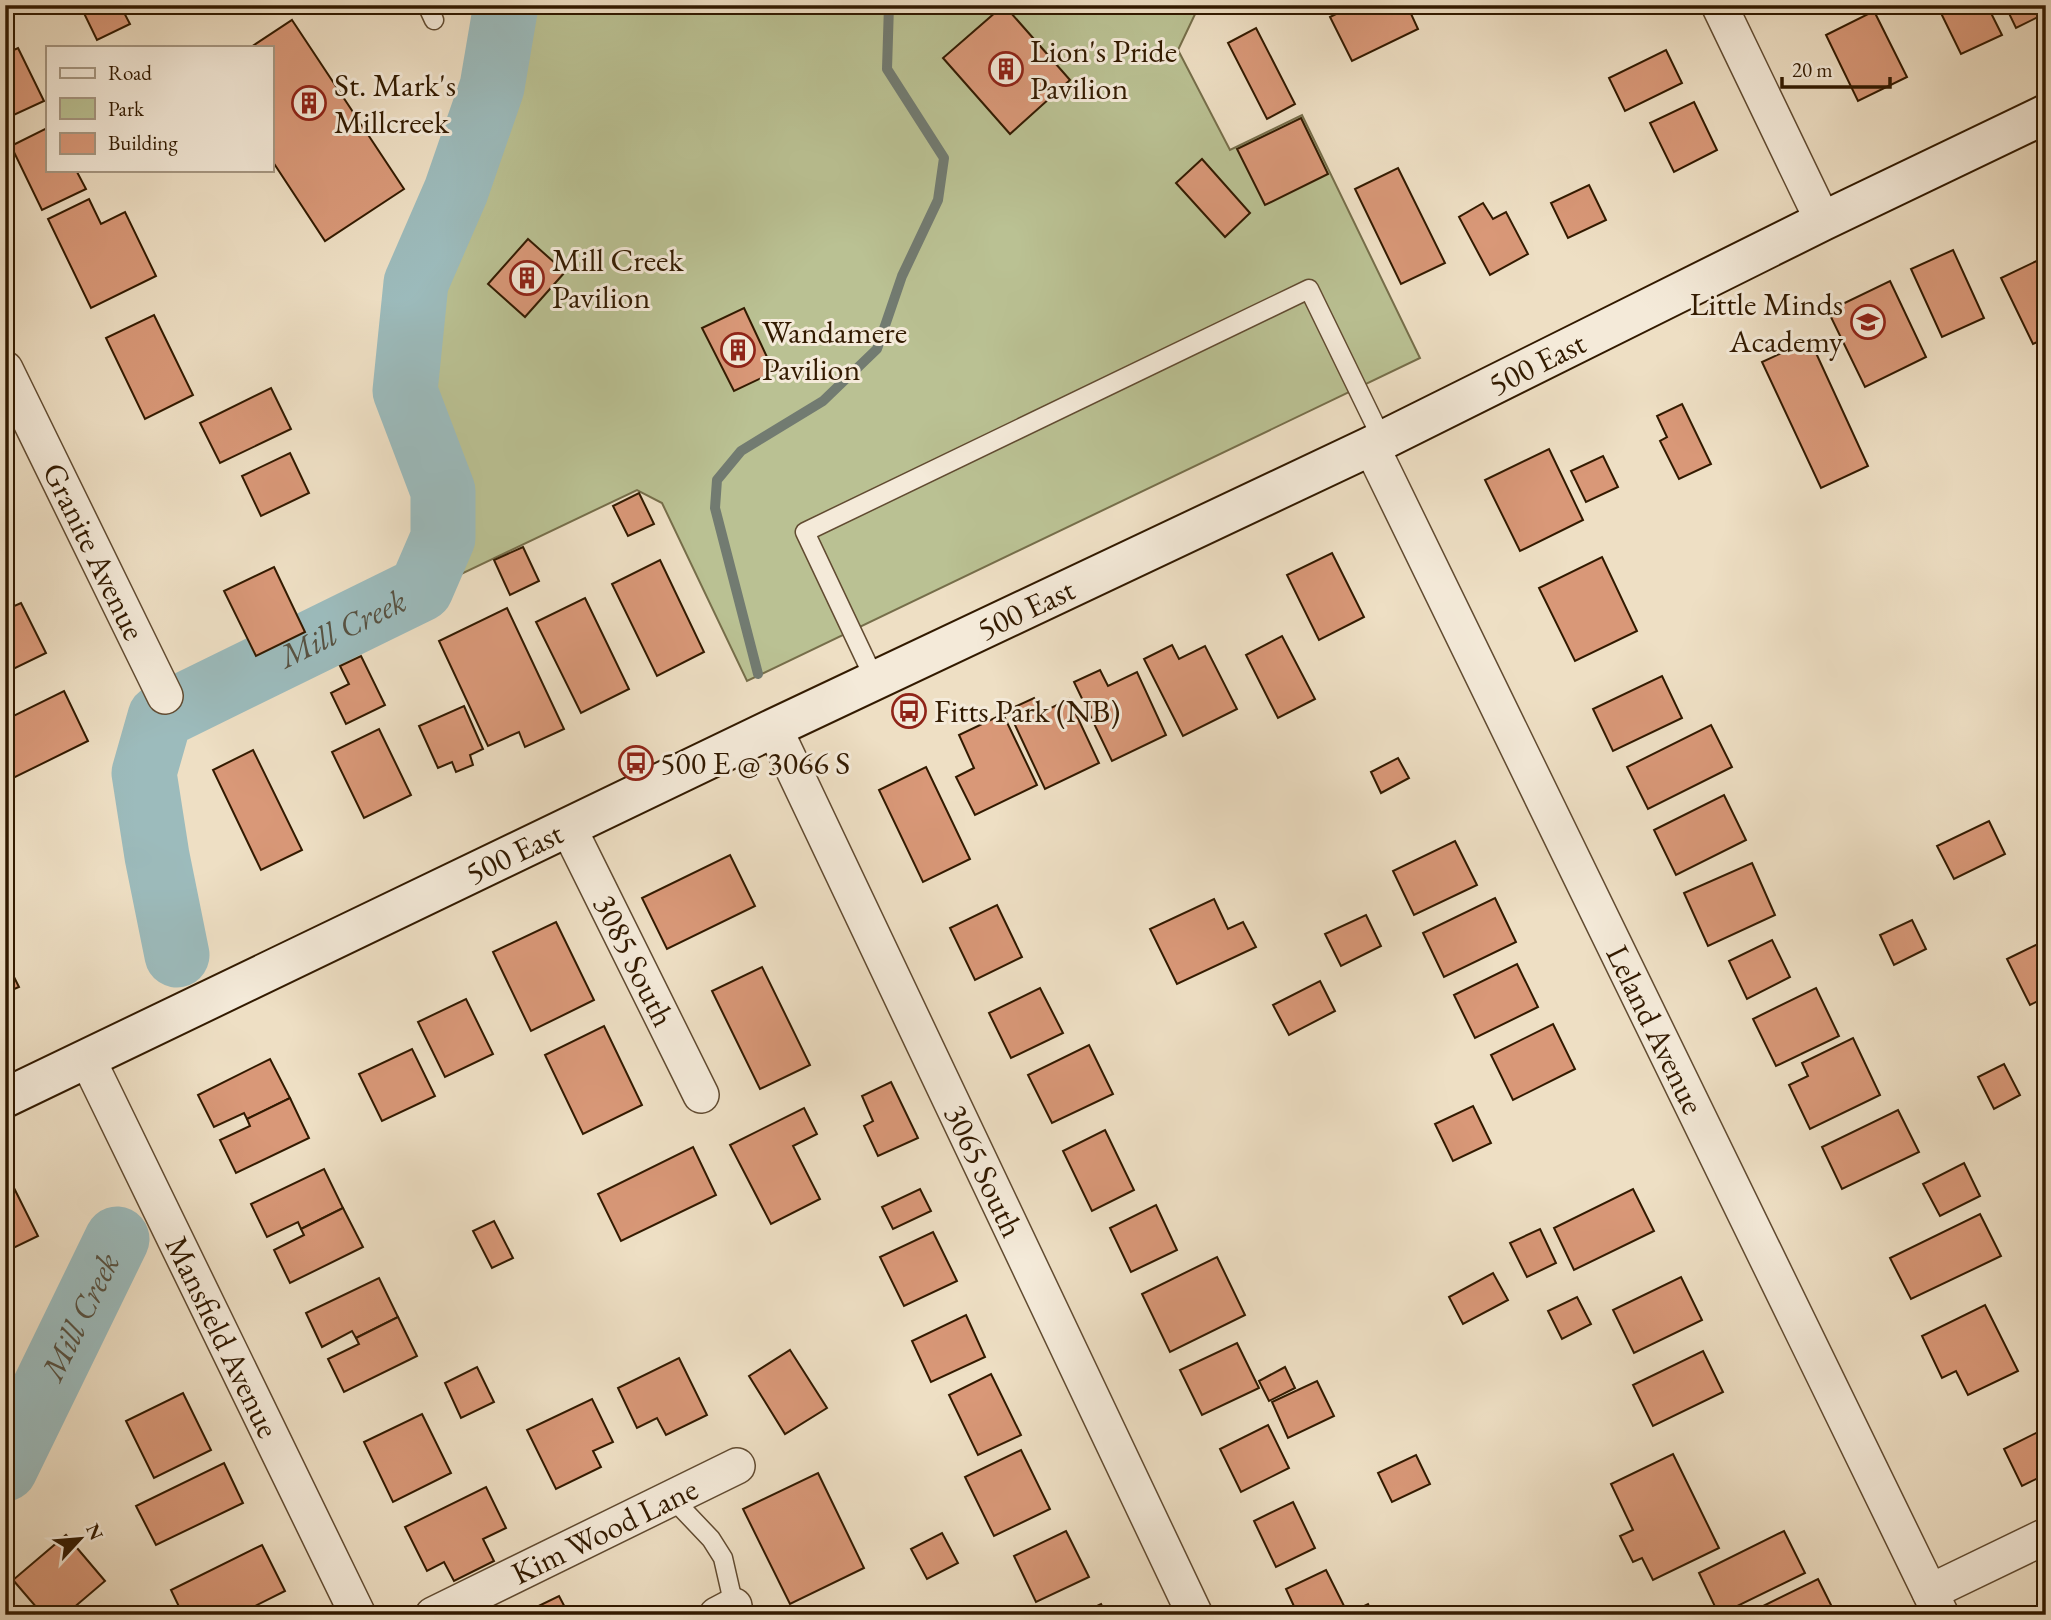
<svg xmlns="http://www.w3.org/2000/svg" width="2051" height="1620" font-family="'EB Garamond',serif">
<style>
.green{fill:#bac193;stroke:#766e4a;stroke-width:2}
.lines{fill:none;stroke-linecap:round;stroke-linejoin:round}
.stream{stroke:#727b71;stroke-width:10}
.river{stroke:#9cbbbc;stroke-width:65}
.building{fill:#d99878;stroke:#321a00;stroke-width:2}
.lane-casing{stroke:#614b31;stroke-width:21}
.street-casing{stroke:#614b31;stroke-width:38}
.secondary-casing{stroke:#321a00;stroke-width:42}
.lane{stroke:#f4ead9;stroke-width:18}
.street{stroke:#f4ead9;stroke-width:35}
.secondary{stroke:#f4ead9;stroke-width:38}
.labels{text-anchor:middle;dominant-baseline:central;stroke-width:6;stroke-linejoin:round;paint-order:stroke}
.poi-label{font-size:32px;fill:#321a00;stroke:#f4ead9;text-anchor:start}
.street-label{font-size:32px;fill:#321a00;stroke:#f4ead9}
.water-label{font-size:33px;font-style:italic;fill:#575242;stroke:#f4ead9}
</style>
<rect width="100%" height="100%" fill="#eedfc4"/>
<filter id="stains"><feTurbulence type="fractalNoise" baseFrequency=".00286" numOctaves="4"/><feColorMatrix values="0 0 0 0 .2 0 0 0 0 .09 0 0 0 0 .02 0 0 0 .5 -.17"/></filter>
<radialGradient id="worn" r=".72"><stop offset=".6" stop-color="#630" stop-opacity="0"/><stop offset="1" stop-color="#630" stop-opacity=".3"/></radialGradient>
<path class="green" d="M480,5H1197V10L1178,50L1230,150L1302,115L1420,358L747,681L662,503L637,490L432,588L440,560L428,492L393,389L402,274L426,206L473,57Z"/>
<g class="lines">
<path class="stream" d="M758,674L715,508L717,480L741,451L823,401L877,349L902,276L938,200L944,158L887,69L889,5"/>
<g class="river">
<path id="s1" d="M177,955L157,856L144,773L160,717L421,589L443,538V491L405,391L416,283L456,191L492,87L506,5"/>
<path id="s2" d="M5,1469L117,1239"/>
</g>
</g>
<g class="building">
<path d="M80,5H120L130,24L97,40Z"/>
<path d="M1004,5L1070,80L1010,134L943,58Z"/>
<path d="M1354,5H1407L1418,29L1352,61L1330,17Z"/>
<path d="M1937,5H1987L2002,35L1961,54Z"/>
<path d="M2005,5H2046V13L2016,28Z"/>
<path d="M1874,11L1907,77L1858,101L1826,35Z"/>
<path d="M292,20L404,189L325,241L271,159V47H251Z"/>
<path d="M1256,28L1295,104L1267,119L1228,43Z"/>
<path d="M18,48L44,101L5,119V54Z"/>
<path d="M1666,50L1682,83L1625,111L1609,78Z"/>
<path d="M1694,102L1717,150L1674,172L1650,123Z"/>
<path d="M1301,118L1328,174L1265,205L1237,149Z"/>
<path d="M47,128V170H76L86,189L42,210L11,146Z"/>
<path d="M1202,159L1250,213L1225,237L1176,183Z"/>
<path d="M1398,168L1445,263L1401,284L1355,189Z"/>
<path d="M1589,185L1606,220L1568,238L1551,203Z"/>
<path d="M89,199L101,224L125,212L156,276L91,308L48,219Z"/>
<path d="M1483,203L1493,219L1506,212L1528,254L1490,275L1459,217Z"/>
<path d="M528,239L565,272L525,317L488,284Z"/>
<path d="M1953,250L1984,318L1942,337L1911,269Z"/>
<path d="M2045,257L2046,338L2033,344L2001,278Z"/>
<path d="M1890,281L1926,357L1865,387L1828,311Z"/>
<path d="M744,308L774,372L734,391L702,328Z"/>
<path d="M154,315L193,395L145,419L106,338Z"/>
<path d="M1810,340L1868,466L1821,488L1762,362Z"/>
<path d="M271,388L291,429L220,463L200,423Z"/>
<path d="M1682,404L1711,464L1679,479L1660,441L1667,437L1657,416Z"/>
<path d="M1549,449L1583,520L1520,551L1485,480Z"/>
<path d="M290,453L309,493L261,516L242,476Z"/>
<path d="M1603,456L1618,487L1586,502L1571,471Z"/>
<path d="M639,493L654,524L628,536L613,506Z"/>
<path d="M523,547L539,581L510,595L494,560Z"/>
<path d="M1332,553L1364,617L1319,640L1287,575Z"/>
<path d="M1602,557L1637,631L1575,661L1539,588Z"/>
<path d="M660,560L704,652L657,676L612,584Z"/>
<path d="M274,567L305,632L256,656L224,591Z"/>
<path d="M585,598L629,689L581,713L536,622Z"/>
<path d="M21,603L46,653L5,673V610Z"/>
<path d="M507,608L564,729L525,747L519,732L488,746L439,641Z"/>
<path d="M1282,636L1315,699L1278,718L1246,655Z"/>
<path d="M1172,645L1179,659L1205,646L1237,709L1183,736L1144,659Z"/>
<path d="M361,656L385,705L346,724L331,693L349,684L340,666Z"/>
<path d="M1100,670L1108,686L1137,672L1166,735L1112,761L1074,682Z"/>
<path d="M1662,676L1682,718L1613,751L1593,709Z"/>
<path d="M64,691L88,741L5,782V720Z"/>
<path d="M1034,698L1041,713L1069,699L1099,763L1045,789L1008,710Z"/>
<path d="M464,706L483,749L470,755L473,765L456,772L452,762L438,768L419,726Z"/>
<path d="M1003,714L1037,785L975,815L956,777L974,768L959,735Z"/>
<path d="M1711,725L1732,767L1648,809L1627,767Z"/>
<path d="M379,729L411,795L364,818L332,752Z"/>
<path d="M253,750L302,850L261,870L213,770Z"/>
<path d="M1398,758L1409,778L1381,793L1371,772Z"/>
<path d="M926,767L970,859L923,882L879,790Z"/>
<path d="M1724,795L1746,840L1676,875L1654,830Z"/>
<path d="M1989,821L2005,854L1954,879L1937,846Z"/>
<path d="M1455,841L1477,885L1414,915L1393,871Z"/>
<path d="M730,855L755,906L667,949L642,898Z"/>
<path d="M1752,863L1775,915L1708,946L1684,893Z"/>
<path d="M1495,898L1516,942L1444,977L1423,933Z"/>
<path d="M1214,899L1228,929L1243,922L1256,947L1177,984L1150,929Z"/>
<path d="M997,905L1022,957L975,980L950,928Z"/>
<path d="M1366,915L1381,946L1341,966L1325,934Z"/>
<path d="M1912,920L1926,949L1894,965L1880,935Z"/>
<path d="M556,922L594,1000L531,1031L493,952Z"/>
<path d="M1772,940L1790,977L1747,999L1729,961Z"/>
<path d="M2046,940V997L2030,1005L2007,959Z"/>
<path d="M5,959L19,987L5,993Z"/>
<path d="M1517,964L1538,1007L1475,1038L1454,995Z"/>
<path d="M762,967L810,1065L760,1089L712,991Z"/>
<path d="M1320,981L1335,1011L1289,1035L1273,1005Z"/>
<path d="M1040,988L1063,1033L1011,1058L989,1013Z"/>
<path d="M1816,988L1839,1036L1776,1066L1753,1019Z"/>
<path d="M466,999L493,1054L445,1077L418,1022Z"/>
<path d="M1553,1024L1575,1069L1513,1100L1491,1055Z"/>
<path d="M604,1026L642,1105L583,1134L545,1055Z"/>
<path d="M1853,1038L1880,1095L1810,1129L1789,1085L1808,1076L1802,1063Z"/>
<path d="M1089,1045L1113,1094L1052,1123L1028,1075Z"/>
<path d="M412,1049L435,1096L382,1121L359,1074Z"/>
<path d="M270,1059L290,1098L247,1119L244,1113L214,1127L198,1095Z"/>
<path d="M2004,1064L2020,1095L1994,1109L1978,1077Z"/>
<path d="M891,1082L918,1138L878,1156L864,1126L873,1121L862,1096Z"/>
<path d="M290,1098L309,1138L236,1173L220,1140L250,1126L247,1119Z"/>
<path d="M1473,1106L1491,1143L1453,1161L1435,1124Z"/>
<path d="M804,1108L817,1134L793,1146L820,1199L771,1224L730,1145Z"/>
<path d="M1898,1110L1919,1152L1842,1189L1822,1147Z"/>
<path d="M1105,1130L1134,1190L1092,1211L1063,1151Z"/>
<path d="M693,1147L716,1195L621,1241L598,1194Z"/>
<path d="M1964,1163L1980,1196L1940,1216L1923,1184Z"/>
<path d="M324,1169L343,1208L301,1229L298,1222L267,1237L251,1204Z"/>
<path d="M13,1186L38,1236L5,1252V1191Z"/>
<path d="M920,1189L931,1211L893,1229L882,1207Z"/>
<path d="M1633,1189L1654,1231L1574,1270L1554,1228Z"/>
<path d="M1156,1205L1177,1250L1131,1272L1110,1228Z"/>
<path d="M343,1208L363,1247L290,1283L274,1250L304,1235L301,1229Z"/>
<path d="M1980,1214L2001,1256L1911,1299L1890,1258Z"/>
<path d="M494,1221L513,1258L492,1268L473,1231Z"/>
<path d="M1540,1229L1556,1263L1527,1277L1510,1243Z"/>
<path d="M933,1232L957,1281L904,1306L880,1257Z"/>
<path d="M1217,1257L1245,1315L1170,1352L1142,1294Z"/>
<path d="M1493,1273L1508,1300L1463,1324L1449,1297Z"/>
<path d="M1681,1277L1702,1320L1634,1353L1613,1310Z"/>
<path d="M379,1278L398,1317L356,1338L352,1331L322,1347L306,1313Z"/>
<path d="M1577,1297L1591,1324L1562,1339L1548,1311Z"/>
<path d="M1985,1305L2018,1371L1968,1395L1956,1371L1942,1378L1922,1336Z"/>
<path d="M966,1315L985,1357L931,1382L912,1341Z"/>
<path d="M398,1317L417,1356L344,1392L328,1359L359,1344L356,1338Z"/>
<path d="M1237,1343L1259,1388L1202,1415L1180,1370Z"/>
<path d="M790,1350L827,1408L785,1434L749,1376Z"/>
<path d="M1703,1351L1723,1392L1653,1426L1633,1385Z"/>
<path d="M679,1358L707,1415L666,1435L657,1418L637,1428L618,1388Z"/>
<path d="M477,1367L494,1402L461,1418L445,1383Z"/>
<path d="M1285,1367L1295,1388L1269,1401L1259,1381Z"/>
<path d="M991,1374L1021,1435L978,1455L949,1395Z"/>
<path d="M1317,1381L1334,1416L1288,1438L1272,1402Z"/>
<path d="M183,1393L211,1450L154,1478L126,1421Z"/>
<path d="M592,1399L613,1442L593,1451L601,1467L556,1489L527,1430Z"/>
<path d="M422,1414L451,1473L393,1502L364,1442Z"/>
<path d="M1268,1425L1289,1468L1241,1492L1220,1449Z"/>
<path d="M2046,1428V1479L2044,1475L2022,1486L2004,1449Z"/>
<path d="M1021,1450L1050,1509L994,1536L965,1477Z"/>
<path d="M1673,1454L1719,1548L1653,1580L1642,1558L1633,1562L1620,1536L1633,1530L1611,1484Z"/>
<path d="M1416,1455L1430,1484L1392,1502L1378,1473Z"/>
<path d="M224,1463L243,1503L156,1545L136,1506Z"/>
<path d="M818,1473L864,1568L790,1604L743,1509Z"/>
<path d="M486,1487L506,1528L483,1539L494,1561L454,1581L444,1562L427,1571L405,1527Z"/>
<path d="M1293,1502L1315,1548L1276,1567L1254,1521Z"/>
<path d="M1066,1531L1089,1577L1036,1602L1014,1556Z"/>
<path d="M1784,1531L1805,1573L1719,1615L1699,1573Z"/>
<path d="M942,1533L958,1563L927,1579L911,1549Z"/>
<path d="M66,1535L105,1581L65,1615H43L13,1580Z"/>
<path d="M262,1545L285,1591L237,1615H183L171,1590Z"/>
<path d="M1326,1570L1348,1614L1368,1604L1373,1615H1298L1286,1589Z"/>
<path d="M1818,1579L1836,1615H1757L1755,1610Z"/>
<path d="M559,1596L569,1615H520Z"/>
<path d="M1101,1604L1106,1615H1078Z"/>
</g>
<g class="lines">
<g class="lane-casing">
<g id="lane">
<path d="M427,5L434,20"/>
<path d="M875,680L805,532L1309,289L1382,439"/>
<path d="M672,1498L711,1539L723,1558L734,1606"/>
</g>
</g>
<g class="street-casing">
<g id="street">
<path d="M1719,5L1823,221"/>
<path id="s3" d="M5,369L165,696"/>
<path id="s4" d="M1371,446L1941,1615"/>
<path id="s5" d="M774,728L1195,1615"/>
<path id="s6" d="M568,827L701,1095"/>
<path id="s7" d="M87,1058L358,1615"/>
<path d="M1930,1592L2046,1536"/>
<path id="s8" d="M433,1615L737,1466"/>
<path d="M717,1615L734,1606"/>
</g>
</g>
<g class="secondary-casing">
<g id="secondary">
<path id="s9" d="M5,1098L774,728L1371,446L1823,221L2046,114"/>
</g>
</g>
<use href="#lane" class="lane"/>
<use href="#street" class="street"/>
<use href="#secondary" class="secondary"/>
</g>
<defs>
<g id="building-ring" transform="scale(1.75)"><circle r="9.5" fill="#f4ead9" stroke="#8f2418" stroke-width="1.5"/><path d="M-4-6H4V6H1V3H-1V6H-4ZM-2.5-4.3h1.7v1.8h-1.7ZM.8-4.3h1.7v1.8H.8ZM-2.5-1h1.7V.8h-1.7ZM.8-1h1.7V.8H.8Z" fill="#8f2418"/></g>
<g id="school-ring" transform="scale(1.75)"><circle r="9.5" fill="#f4ead9" stroke="#8f2418" stroke-width="1.5"/><path d="M0-5L7-2L0 1L-7-2ZM-4 1L0 2.5L4 1V4Q0 6-4 4Z" fill="#8f2418"/></g>
<g id="bus-ring" transform="scale(1.75)"><circle r="9.5" fill="#f4ead9" stroke="#8f2418" stroke-width="1.5"/><path d="M-5-6H5V4H4V6H2V4H-2V6H-4V4H-5ZM-3.5-4V0h7V-4ZM-3.5 1.2v1.5H-2V1.2ZM2 1.2v1.5H3.5V1.2Z" fill="#8f2418"/></g>
</defs>
<g fill-rule="evenodd">
<use href="#building-ring" x="1006" y="69"/>
<use href="#building-ring" x="309" y="103"/>
<use href="#building-ring" x="527" y="278"/>
<use href="#school-ring" x="1868" y="322"/>
<use href="#building-ring" x="738" y="350"/>
<use href="#bus-ring" x="909" y="711"/>
<use href="#bus-ring" x="636" y="763"/>
</g>
<g class="labels">
<g class="poi-label">
<text x="1030" y="51">Lion's Pride<tspan x="1030" dy="37">Pavilion</tspan></text>
<text x="334" y="85">St. Mark's<tspan x="334" dy="37">Millcreek</tspan></text>
<text x="552" y="260">Mill Creek<tspan x="552" dy="37">Pavilion</tspan></text>
<text x="1843" y="304" text-anchor="end">Little Minds<tspan x="1843" dy="37">Academy</tspan></text>
<text x="762" y="332">Wandamere<tspan x="762" dy="37">Pavilion</tspan></text>
<text x="934" y="711">Fitts Park (NB)</text>
<text x="660" y="763">500 E @ 3066 S</text>
</g>
<g class="street-label">
<text stroke="none"><textPath href="#s9" startOffset="1699">500 East</textPath></text>
<text stroke="none"><textPath href="#s3" startOffset="203">Granite Avenue</textPath></text>
<text stroke="none"><textPath href="#s9" startOffset="1132">500 East</textPath></text>
<text stroke="none"><textPath href="#s9" startOffset="565">500 East</textPath></text>
<text stroke="none"><textPath href="#s6" startOffset="149">3085 South</textPath></text>
<text stroke="none"><textPath href="#s4" startOffset="649">Leland Avenue</textPath></text>
<text stroke="none"><textPath href="#s5" startOffset="490">3065 South</textPath></text>
<text stroke="none"><textPath href="#s7" startOffset="310">Mansfield Avenue</textPath></text>
<text stroke="none"><textPath href="#s8" startOffset="191">Kim Wood Lane</textPath></text>
</g>
<g class="water-label">
<text stroke="none"><textPath href="#s1" startOffset="446">Mill Creek</textPath></text>
<text stroke="none"><textPath href="#s2" startOffset="170">Mill Creek</textPath></text>
</g>
</g>
<rect width="2051" height="1620" fill="none" stroke="#eedfc4" stroke-width="28"/>
<rect x="7" y="7" width="2037" height="1606" fill="none" stroke="#321a00" stroke-width="3.5"/>
<rect x="14" y="14" width="2023" height="1592" fill="none" stroke="#321a00" stroke-width="2"/>
<rect x="46" y="46" width="228" height="126" fill="#f4ead9" stroke="#a69782" stroke-width="2"/>
<rect x="60" y="68" width="35" height="10" fill="#f4ead9" stroke="#a69782" stroke-width="2"/>
<text x="108" y="80" font-size="21" fill="#321a00">Road</text>
<rect x="60" y="98" width="35" height="21" fill="#bac193" stroke="#a69782" stroke-width="2"/>
<text x="108" y="116" font-size="21" fill="#321a00">Park</text>
<rect x="60" y="133" width="35" height="21" fill="#d99878" stroke="#a69782" stroke-width="2"/>
<text x="108" y="150" font-size="21" fill="#321a00">Building</text>
<g transform="translate(80 1539) rotate(64)" stroke="#f4ead9" stroke-width="5" paint-order="stroke">
<path d="M0-5L12 26L0 18L-12 26Z" fill="#321a00"/>
<text y="-10" font-size="19" font-weight="bold" text-anchor="middle" fill="#321a00">N</text>
</g>
<path d="M1782 77v10h108v-10" fill="none" stroke="#321a00" stroke-width="3.5"/>
<text x="1792" y="77" font-size="21" fill="#321a00" stroke="#f4ead9" stroke-width="5" paint-order="stroke">20 m</text>
<rect width="100%" height="100%" filter="url(#stains)"/>
<rect width="100%" height="100%" fill="url(#worn)"/>
</svg>
